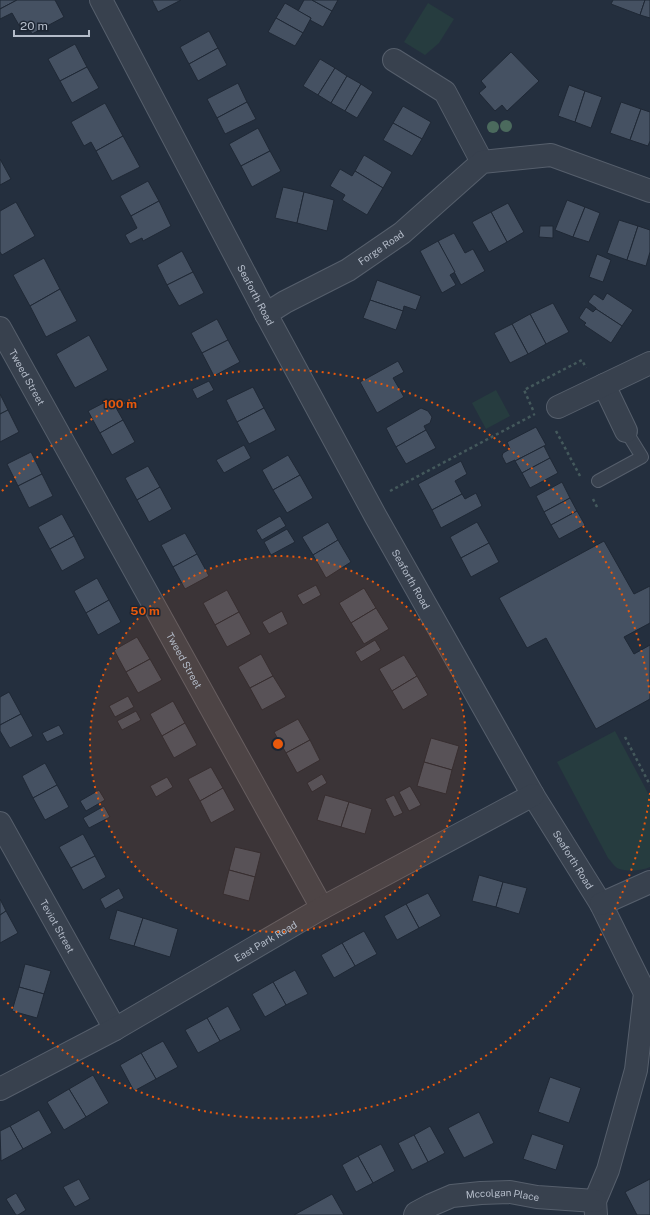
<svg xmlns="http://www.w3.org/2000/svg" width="650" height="1215" font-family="'Public Sans',sans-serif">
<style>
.green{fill:#263c3f}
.building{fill:#455162;stroke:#1f2835}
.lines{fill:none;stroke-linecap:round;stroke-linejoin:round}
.service-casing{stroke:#565f6c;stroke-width:14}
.minor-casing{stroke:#565f6c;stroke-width:24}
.path{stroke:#44595c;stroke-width:2.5;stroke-dasharray:3 3;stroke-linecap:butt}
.service{stroke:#38414e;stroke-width:12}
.minor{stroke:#38414e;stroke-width:22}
.tree{fill:#4b6a5d}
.ring{fill:none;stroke:#e8590c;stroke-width:2;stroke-dasharray:2 4}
.labels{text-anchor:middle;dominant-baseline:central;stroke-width:3;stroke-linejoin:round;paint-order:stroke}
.street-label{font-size:10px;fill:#b4bcc9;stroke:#1d2633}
.centre{fill:#e8590c;stroke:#1d2633;stroke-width:2}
.ring-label{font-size:12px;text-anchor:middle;font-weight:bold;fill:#e8590c;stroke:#1d2633;stroke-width:3;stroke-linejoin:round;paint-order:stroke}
</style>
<rect width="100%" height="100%" fill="#242f3e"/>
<g class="green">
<path d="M428,3L454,19L439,43L425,55L404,42Z"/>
<path d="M496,390L510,416L486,429L472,403Z"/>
<path d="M615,731L650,797V867C642,871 626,872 617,868C614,866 611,861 608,858L557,762Z"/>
</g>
<g class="building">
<path d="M0,0H17L0,9Z"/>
<path d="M17,0H55L64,17L32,34L27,24L20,27L12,13L0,19V9Z"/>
<path d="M152,0H181L158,12Z"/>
<path d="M304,0H312L332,11L323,27L310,20L311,18L298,11Z"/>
<path d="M312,0H338L332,11Z"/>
<path d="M613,0H645L640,15L611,4Z"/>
<path d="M645,0H650V18L640,15Z"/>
<path d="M285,3L311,18L303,33L276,18Z"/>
<path d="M276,18L303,33L295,46L268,32Z"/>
<path d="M209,31L218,48L189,64L180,47Z"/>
<path d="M75,44L87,67L60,81L48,59Z"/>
<path d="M218,48L227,65L198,81L189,64Z"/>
<path d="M511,52L539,81L507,111L502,105L495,111L479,93L486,87L481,81Z"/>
<path d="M320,59L335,68L318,95L303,86Z"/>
<path d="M87,67L99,88L72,103L60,81Z"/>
<path d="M335,68L347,76L331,103L318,95Z"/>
<path d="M347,76L361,84L345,111L331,103Z"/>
<path d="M238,83L247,102L217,118L207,99Z"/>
<path d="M361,84L373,92L357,118L345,111Z"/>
<path d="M569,85L585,91L575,122L558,116Z"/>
<path d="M585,91L602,97L591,128L575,122Z"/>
<path d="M247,102L256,119L225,134L217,118Z"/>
<path d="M621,102L641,109L630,140L610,133Z"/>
<path d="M105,103L123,136L96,151L91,142L84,146L71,122Z"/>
<path d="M403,106L431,122L422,139L393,123Z"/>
<path d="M641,109L650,112V141L648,146L630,140Z"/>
<path d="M393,123L422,139L412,156L383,140Z"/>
<path d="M258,128L270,151L241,166L229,144Z"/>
<path d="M123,136L140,167L112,181L96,151Z"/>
<path d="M270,151L281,171L252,187L241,166Z"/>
<path d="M364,155L392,172L383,188L355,171Z"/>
<path d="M0,159L11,179L0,185Z"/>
<path d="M340,169L352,176L355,171L383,188L367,215L342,200L345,195L330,186Z"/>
<path d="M148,181L159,201L131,216L120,196Z"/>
<path d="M283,187L304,192L297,223L275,218Z"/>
<path d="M304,192L334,200L327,231L297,223Z"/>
<path d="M567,200L585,207L573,237L555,230Z"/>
<path d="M159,201L171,226L143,241L142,238L130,244L125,235L137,228L131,216Z"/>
<path d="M16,202L35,236L2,255L0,252V211Z"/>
<path d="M508,203L524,232L507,242L491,212Z"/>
<path d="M585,207L600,213L589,242L573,237Z"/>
<path d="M491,212L507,242L489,252L472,222Z"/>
<path d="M619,220L638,226L627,260L607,253Z"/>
<path d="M540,226H553V238L539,237Z"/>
<path d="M638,226L650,230V252L646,266L627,260Z"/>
<path d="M454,233L465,253L473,249L485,271L461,285L438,241Z"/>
<path d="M438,241L455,272L450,275L456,285L442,293L420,251Z"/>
<path d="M182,251L193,272L167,285L157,265Z"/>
<path d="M597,254L611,260L603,282L589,277Z"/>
<path d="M44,258L60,289L30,306L13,275Z"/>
<path d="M193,272L204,293L179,306L167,285Z"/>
<path d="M377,280L421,296L416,310L404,306L403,311L370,300Z"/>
<path d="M60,289L77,321L46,337L30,306Z"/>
<path d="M607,293L633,310L622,326L596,309V308L588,302L594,294L603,300Z"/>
<path d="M370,300L403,311L396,330L363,318Z"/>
<path d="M553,303L569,332L546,344L530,314Z"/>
<path d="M586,307L593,312L596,309L622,326L611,343L584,325L586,323L579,318Z"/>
<path d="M530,314L546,344L528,354L512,324Z"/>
<path d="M217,319L228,340L202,353L191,333Z"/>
<path d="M512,324L528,354L510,363L494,333Z"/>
<path d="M89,335L108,370L75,388L56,354Z"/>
<path d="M228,340L240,362L214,376L202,353Z"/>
<path d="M398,361L404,372L393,378L404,397L377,413L360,382Z"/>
<path d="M209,381L214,390L197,399L192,389Z"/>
<path d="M253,387L264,408L237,422L226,400Z"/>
<path d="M0,394L8,410L0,414Z"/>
<path d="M111,399L123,420L100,433L88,411Z"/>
<path d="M264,408L276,430L249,444L237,422Z"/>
<path d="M421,408L428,411L432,417L430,423L424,426L426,430L396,447L386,428Z"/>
<path d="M8,410L19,432L0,442V414Z"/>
<path d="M123,420L135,442L112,455L100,433Z"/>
<path d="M536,427L546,445L515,461V460L506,464L502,456L503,453L510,449L507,442Z"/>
<path d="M426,430L436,448L406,464L396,447Z"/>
<path d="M244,445L251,458L224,473L216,460Z"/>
<path d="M544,446L550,458L522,473L515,461Z"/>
<path d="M31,452L42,474L18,486L7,464Z"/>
<path d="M288,455L300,475L273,490L262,470Z"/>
<path d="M550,458L558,473L530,488L522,473Z"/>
<path d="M461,461L467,474L455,481L462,494L432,510L418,484Z"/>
<path d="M148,466L160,487L137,500L125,478Z"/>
<path d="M42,474L53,496L29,508L18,486Z"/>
<path d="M300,475L313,498L287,513L273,490Z"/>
<path d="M562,482L570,498L544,512L536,496Z"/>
<path d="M160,487L172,509L149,522L137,500Z"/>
<path d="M476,493L482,506L441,528L432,510L462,494L465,499Z"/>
<path d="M570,498L577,511L551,525L544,512Z"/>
<path d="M577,511L585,525L559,539L551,525Z"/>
<path d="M62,514L74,536L50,549L38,527Z"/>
<path d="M280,516L286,526L262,540L256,530Z"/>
<path d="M328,522L338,540L313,555L302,537Z"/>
<path d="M477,522L489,543L461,558L450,537Z"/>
<path d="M287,529L295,542L271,555L264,542Z"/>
<path d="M185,533L197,554L173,567L161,545Z"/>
<path d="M74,536L85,558L62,571L50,549Z"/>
<path d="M338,540L351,562L326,578L313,555Z"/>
<path d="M604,541L634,594L650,586V623L624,637L634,654L650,645V699L596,729L546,638L527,648L499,598Z"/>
<path d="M489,543L499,562L471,577L461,558Z"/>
<path d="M197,554L209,576L185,589L173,567Z"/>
<path d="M97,578L109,600L86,613L74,591Z"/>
<path d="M316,585L321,595L303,605L297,595Z"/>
<path d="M364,588L376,608L351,623L339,603Z"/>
<path d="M227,590L239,612L215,625L203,603Z"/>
<path d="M109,600L121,622L98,635L86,613Z"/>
<path d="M376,608L389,629L364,644L351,623Z"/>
<path d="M282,611L288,624L269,634L262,622Z"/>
<path d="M239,612L251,634L227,647L215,625Z"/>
<path d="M137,637L150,659L126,672L114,650Z"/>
<path d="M375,640L381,650L361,662L355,652Z"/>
<path d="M261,654L273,676L250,688L238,667Z"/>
<path d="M404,655L417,676L392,691L379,669Z"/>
<path d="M150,659L162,680L138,693L126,672Z"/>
<path d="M273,676L286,697L262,710L250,688Z"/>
<path d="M417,676L428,695L403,710L392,691Z"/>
<path d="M9,692L21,714L0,725V697Z"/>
<path d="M128,696L134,707L115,717L109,706Z"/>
<path d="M173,701L185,723L162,736L150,714Z"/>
<path d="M136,711L141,720L122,730L117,721Z"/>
<path d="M21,714L33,736L10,748L0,731V725Z"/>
<path d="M298,719L310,740L286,753L274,732Z"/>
<path d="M185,723L197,745L174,758L162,736Z"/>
<path d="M59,725L64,734L47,742L42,733Z"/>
<path d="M431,738L459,746L452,770L424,762Z"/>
<path d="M310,740L320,760L297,773L286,753Z"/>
<path d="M424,762L452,770L446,794L417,786Z"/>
<path d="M45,763L57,785L33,798L22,776Z"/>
<path d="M211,767L223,788L200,801L188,779Z"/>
<path d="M322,774L327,783L312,792L307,783Z"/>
<path d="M167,777L173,787L156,797L150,786Z"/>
<path d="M57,785L69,807L45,820L33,798Z"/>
<path d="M410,786L421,805L409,811L399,792Z"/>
<path d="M223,788L235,810L211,823L200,801Z"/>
<path d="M99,790L105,800L86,811L80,801Z"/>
<path d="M325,795L349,802L341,827L317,820Z"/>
<path d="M394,795L403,813L394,817L385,799Z"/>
<path d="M349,802L372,809L365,834L341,827Z"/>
<path d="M104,806L110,817L89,828L83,818Z"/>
<path d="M83,834L95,856L71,868L59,847Z"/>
<path d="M235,847L261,853L255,877L229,870Z"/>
<path d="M95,856L106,877L83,890L71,868Z"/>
<path d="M229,870L255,877L249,901L223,894Z"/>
<path d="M479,875L503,882L496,907L472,901Z"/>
<path d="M503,882L527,888L519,914L496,907Z"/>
<path d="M119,888L124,898L105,909L100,899Z"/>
<path d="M428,893L441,916L419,928L406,904Z"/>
<path d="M0,899L6,911L0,915Z"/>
<path d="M406,904L419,928L397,940L384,916Z"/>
<path d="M117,910L143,918L134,946L109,939Z"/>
<path d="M6,911L18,933L0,943V915Z"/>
<path d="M143,918L178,929L170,957L134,946Z"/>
<path d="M364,931L377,954L355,966L342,943Z"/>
<path d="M342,943L355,966L334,978L321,955Z"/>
<path d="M25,964L51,971L44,994L19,987Z"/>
<path d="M295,970L308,994L286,1005L273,982Z"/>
<path d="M273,982L286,1005L265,1017L252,994Z"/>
<path d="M19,987L44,994L37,1018L12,1011Z"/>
<path d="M228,1006L241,1030L220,1041L207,1018Z"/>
<path d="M207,1018L220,1041L198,1053L185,1030Z"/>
<path d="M163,1041L178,1067L156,1079L141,1053Z"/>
<path d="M141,1053L156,1079L134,1091L120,1065Z"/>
<path d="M93,1075L109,1103L86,1117L69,1089Z"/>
<path d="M550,1077L581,1088L569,1123L538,1112Z"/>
<path d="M69,1089L86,1117L64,1130L47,1102Z"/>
<path d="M39,1110L52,1133L23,1149L10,1126Z"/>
<path d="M479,1112L494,1143L464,1158L448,1128Z"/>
<path d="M10,1126L23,1149L1,1161L0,1131Z"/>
<path d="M430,1126L445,1153L428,1162L414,1135Z"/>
<path d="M532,1134L564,1145L556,1170L523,1159Z"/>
<path d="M414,1135L428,1162L412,1170L398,1143Z"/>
<path d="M381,1144L395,1171L373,1183L358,1156Z"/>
<path d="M358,1156L373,1183L356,1192L342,1165Z"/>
<path d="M79,1179L90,1199L75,1207L63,1187Z"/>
<path d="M650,1179V1215H637L625,1192Z"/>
<path d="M16,1193L26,1210L18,1215H16L6,1199Z"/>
<path d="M332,1194L344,1215H294Z"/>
</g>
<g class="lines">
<g class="service-casing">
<path id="service" d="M598,481L642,457L626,431"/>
</g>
<g class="minor-casing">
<g id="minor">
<path id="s1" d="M101,0L266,314L376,517L533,795L601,904L645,993L636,1070L608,1170L595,1201L596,1215"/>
<path d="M394,60L445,92L482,162"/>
<path id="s2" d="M266,314L285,302L348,270L402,233L482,162L551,155L650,191"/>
<path id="s3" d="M0,328L322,908"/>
<path d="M604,385L626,431"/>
<path d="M558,407L650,363"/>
<path id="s4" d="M0,823L115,1029"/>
<path d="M601,904L650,882"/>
<path id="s5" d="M0,1089L115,1029L322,908L533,795"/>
<path id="s6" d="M415,1215L416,1213L431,1205L452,1196L481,1193L510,1192L537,1197L595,1201"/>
</g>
</g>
<g class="path">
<path d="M533,410L524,390L582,360L586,368"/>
<path d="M556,431L580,476"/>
<path d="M390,491L535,414"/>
<path d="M593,499L598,509"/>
<path d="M625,737L650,785"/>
</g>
<use href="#service" class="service"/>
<use href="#minor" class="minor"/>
</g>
<g class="tree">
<circle cx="506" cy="126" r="6"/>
<circle cx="493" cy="127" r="6"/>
</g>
<circle cx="278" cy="744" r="188" fill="#e8590c" fill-opacity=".12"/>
<g class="ring">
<circle cx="278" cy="744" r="188"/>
<path d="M650 793A375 375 0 0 1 2 997M2 491A375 375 0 0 1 650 695"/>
</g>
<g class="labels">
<g class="street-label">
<text stroke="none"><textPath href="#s2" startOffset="133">Forge Road</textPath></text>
<text stroke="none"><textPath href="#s1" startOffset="333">Seaforth Road</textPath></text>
<text stroke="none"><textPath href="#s3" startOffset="56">Tweed Street</textPath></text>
<text stroke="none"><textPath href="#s1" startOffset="657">Seaforth Road</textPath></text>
<text stroke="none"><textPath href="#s3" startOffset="380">Tweed Street</textPath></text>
<text stroke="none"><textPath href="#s1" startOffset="981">Seaforth Road</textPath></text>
<text stroke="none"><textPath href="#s4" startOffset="118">Teviot Street</textPath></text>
<text stroke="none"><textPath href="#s5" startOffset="304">East Park Road</textPath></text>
<text stroke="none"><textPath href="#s6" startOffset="93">Mccolgan Place</textPath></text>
</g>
</g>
<circle cx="278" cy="744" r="6" class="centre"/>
<g class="ring-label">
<text x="120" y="408">100 m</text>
<text x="145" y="615">50 m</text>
</g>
<path d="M14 30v6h75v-6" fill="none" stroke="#b4bcc9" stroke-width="2"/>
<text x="20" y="30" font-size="12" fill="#b4bcc9" stroke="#1d2633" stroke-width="3" paint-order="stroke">20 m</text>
</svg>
